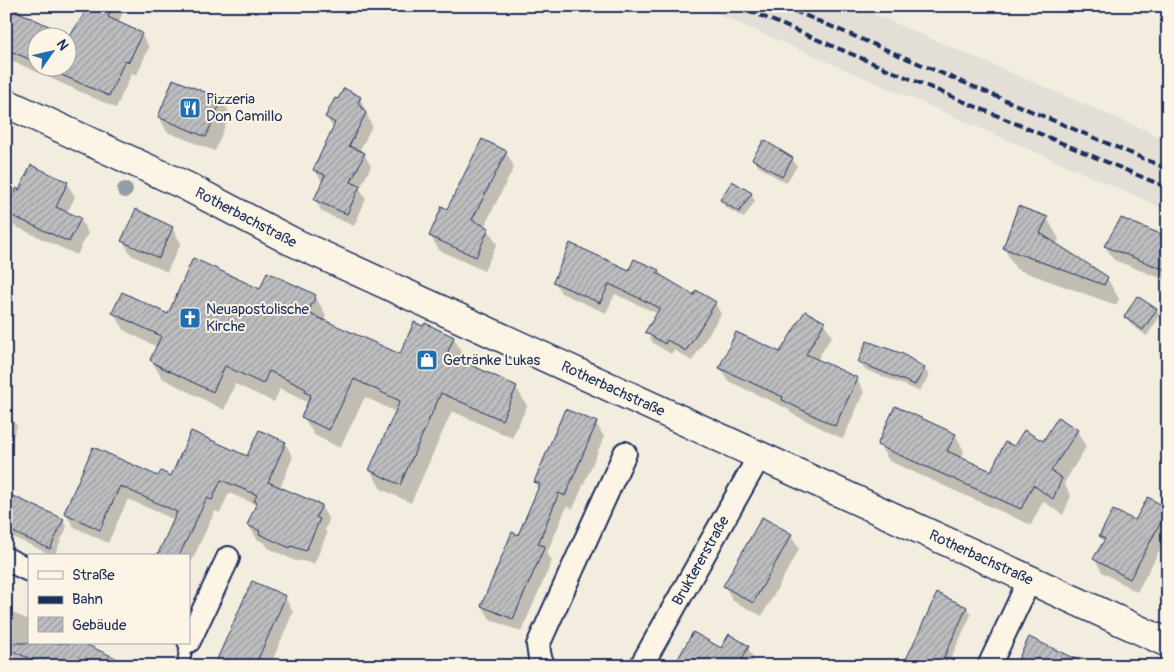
<svg xmlns="http://www.w3.org/2000/svg" width="1174" height="672" font-family="Pangolin,sans-serif">
<style>
.built{fill:#e3dfd6}
.shadow{fill:#0003;fill-rule:evenodd}
.building{fill:url(#building-hatch);stroke:#1b2f5e}
.lines{fill:none;stroke-linecap:round;stroke-linejoin:round}
.service-casing{stroke:#1b2f5e;stroke-width:15}
.minor-casing{stroke:#1b2f5e;stroke-width:26}
.tertiary-casing{stroke:#1b2f5e;stroke-width:31}
.service{stroke:#fcf5e5;stroke-width:11}
.minor{stroke:#fcf5e5;stroke-width:22}
.tertiary{stroke:#fcf5e5;stroke-width:28}
.rail{stroke:#1b2f5e;stroke-width:4;stroke-dasharray:8 4;stroke-linecap:butt}
.tree{fill:#969ba8}
.labels{text-anchor:middle;dominant-baseline:central;stroke-width:4;stroke-linejoin:round;paint-order:stroke}
.poi-label{font-size:15px;fill:#1b2f5e;stroke:#fcf5e5;text-anchor:start}
.street-label{font-size:15px;fill:#1b2f5e;stroke:#fcf5e5}
</style>
<defs>
<pattern id="building-hatch" width="6" height="6" patternUnits="userSpaceOnUse" patternTransform="scale(1.25)"><rect width="6" height="6" fill="#bebec0"/><path d="M-1 1l2-2M0 6l6-6M5 7l2-2" fill="none" stroke="#9a9b9f"/></pattern>
</defs>
<rect width="100%" height="100%" fill="#f3ede0"/>
<filter id="ink" filterUnits="userSpaceOnUse"><feTurbulence type="fractalNoise" baseFrequency=".02" numOctaves="2"/><feDisplacementMap in="SourceGraphic" scale="10" xChannelSelector="R" yChannelSelector="G"/><feConvolveMatrix kernelMatrix="1 2 1 2 8 2 1 2 1" color-interpolation-filters="sRGB"/></filter>
<g filter="url(#ink)">
<path class="built" d="M699,6H855L1168,140V210Z"/>
<g class="shadow">
<path d="M6,6H19L22,15L71,37L91,6H126L118,23L141,34L149,47L137,75L132,73L116,108L6,58ZM38,38H68V68H38Z"/>
<path d="M360,98L372,126L359,152L364,154L371,166L360,189L366,199L354,226L322,212L315,199L322,182L315,170L334,129L326,117Z"/>
<path d="M222,100L230,114L215,151L167,132L159,117Z"/>
<path d="M506,152L514,167L484,227L488,229L497,244L484,271L439,250L430,235L448,210Z"/>
<path d="M754,159H792L797,166L786,183L758,166Z"/>
<path d="M67,183L75,197L67,213L80,219L88,233L77,255L6,222V185L20,191Z"/>
<path d="M751,193L755,201L744,218L725,207L721,200Z"/>
<path d="M1047,218L1059,239L1056,245L1107,278L1119,299L1116,305L1016,269L1004,248Z"/>
<path d="M172,228L181,243L167,272L131,255L123,241Z"/>
<path d="M1168,239V281L1114,260L1105,246Z"/>
<path d="M635,260L659,271L663,278L694,296L715,303L721,314L692,361L674,350L671,354L653,343L647,332L658,314L615,294L606,313L561,293L555,282L630,272Z"/>
<path d="M260,291L315,296L326,315L324,321L400,356L454,338L464,357L462,362L516,387L527,406L512,438L452,411L411,503L381,489L370,470L396,412L365,397L340,448L314,435L303,416L309,403L280,389L274,402L235,384L224,410L162,378L151,360L157,347L125,331L114,313L168,315Z"/>
<path d="M1156,309L1160,316L1147,336L1130,324L1126,317Z"/>
<path d="M824,323L832,336L817,360L857,379L864,392L843,439L791,413L788,409L728,381L721,368L780,354Z"/>
<path d="M903,356L925,369L929,376L919,391L864,369L860,362Z"/>
<path d="M6,411L17,426L6,452Z"/>
<path d="M596,423L604,437L573,509L567,506L547,553L552,561L521,632L490,619L482,606L519,537L539,489L535,482Z"/>
<path d="M1077,431L1086,447L1064,483L1071,496L1063,515L1043,501L1031,525L889,461L879,444L955,434L964,451L961,459L992,472L1015,448L1043,443Z"/>
<path d="M285,443L293,457L280,488L321,506L329,520L325,530L327,534L314,564L299,560L298,562L268,548L265,543L257,539L248,524L257,505L229,493L220,513L215,511L189,567V556H158L175,520L128,499L108,543L74,527L65,513L93,448L159,478L172,477L248,458Z"/>
<path d="M6,494L63,520L67,527L54,556L6,534Z"/>
<path d="M1167,509L1168,535L1137,592L1102,572L1095,559L1104,542L1100,536Z"/>
<path d="M791,535L799,549L762,616L733,601L725,586Z"/>
<path d="M937,595L967,608L971,615L947,666H909Z"/>
<path d="M285,597L293,612L270,666H216Z"/>
<path d="M6,610L29,620V643L130,666H23L6,658Z"/>
<path d="M746,645L754,659L751,666L721,649Z"/>
</g>
<g class="building">
<path d="M6,6L70,36L89,6H113L108,17L142,33L129,62L125,60L109,96L46,68H68V38H38V63L6,49Z"/>
<path d="M173,79L222,99L206,137L158,117Z"/>
<path d="M344,88L361,97L358,103L366,113L349,146L365,153L351,182L360,186L347,214L314,200L325,175L313,170L335,123L325,117L335,98L338,99Z"/>
<path d="M482,139L507,151L472,220L489,228L476,257L429,236L442,206L447,209Z"/>
<path d="M764,140L793,158L782,177L752,159Z"/>
<path d="M31,165L68,182L56,207L81,218L69,242L6,213L17,188L19,190Z"/>
<path d="M732,181L752,193L739,212L720,200Z"/>
<path d="M1018,206L1048,217L1040,233L1108,277L1104,285L1003,248Z"/>
<path d="M136,209L173,227L159,258L121,241Z"/>
<path d="M1121,218L1168,237V271L1104,246Z"/>
<path d="M570,243L629,270L634,259L659,270L657,273L694,295L696,290L716,302L686,351L667,340L665,344L645,332L660,308L609,284L600,303L553,282Z"/>
<path d="M193,258L260,289L267,272L306,290L316,295L308,313L400,354L414,322L423,326L425,323L454,337L447,354L517,386L502,420L441,393L400,485L369,470L400,401L354,379L329,430L301,417L311,395L304,392L306,389L269,371L263,384L225,366L213,392L159,366L150,360L161,336L112,313L122,292L168,314Z"/>
<path d="M1137,296L1157,309L1143,330L1124,317Z"/>
<path d="M805,311L825,322L806,354L858,378L835,426L782,400L783,397L719,368L736,332L780,352Z"/>
<path d="M867,341L903,354L925,368L915,385L858,362Z"/>
<path d="M895,406L956,434L947,451L991,471L1005,442L1014,446L1024,430L1043,441L1058,417L1078,430L1051,471L1062,478L1053,499L1033,485L1021,509L877,445Z"/>
<path d="M565,409L597,422L565,496L559,493L538,544L545,546L513,619L481,606L512,532L518,535L540,484L534,482Z"/>
<path d="M259,430L286,442L268,482L322,505L316,517L320,519L306,551L291,546L290,548L259,534L260,531L247,525L257,502L254,501L257,495L221,480L212,500L207,498L179,556H157L177,512L120,486L100,530L64,513L93,447L158,476L161,471L171,476L191,431L247,456Z"/>
<path d="M6,493L64,519L50,549L6,529Z"/>
<path d="M1148,497L1168,509L1130,579L1093,559L1105,539L1099,536L1113,510L1135,520Z"/>
<path d="M762,517L792,534L753,603L723,586Z"/>
<path d="M252,581L286,596L258,659L255,666H214Z"/>
<path d="M937,593L967,607L951,642L940,666H903Z"/>
<path d="M693,632L721,648L729,634L749,646L742,659L754,666H674Z"/>
<path d="M1029,637L1090,666H1015Z"/>
<path d="M6,643H83L133,666H46L6,648Z"/>
</g>
<g class="lines">
<g class="service-casing">
<path id="service" d="M183,666L186,647"/>
</g>
<g class="minor-casing">
<g id="minor">
<path d="M6,559L29,570"/>
<path d="M189,641L228,558"/>
<path d="M544,666L540,658L538,645L625,453"/>
<path id="s1" d="M641,666L760,455"/>
<path d="M989,666L1030,579"/>
</g>
</g>
<g class="tertiary-casing">
<g id="tertiary">
<path id="s2" d="M6,103L186,186L291,241L1168,643"/>
</g>
</g>
<use href="#service" class="service"/>
<use href="#minor" class="minor"/>
<use href="#tertiary" class="tertiary"/>
<g class="rail">
<path d="M738,6L1168,188"/>
<path d="M783,6L1168,169"/>
</g>
</g>
<circle class="tree" cx="125" cy="190" r="8"/>
</g>
<defs>
<g id="restaurant-square" transform="scale(1.125)"><rect x="-9" y="-9" width="18" height="18" rx="4" fill="#1f6fb2" stroke="#fcf5e5"/><path d="M-5-6h1v4h1v-4h1v4h1v-4h1v5L-1.5 .5V6h-2V.5L-5-1ZM5-6V6H3V1.5H1.5Q1.5-4 5-6Z" fill="#fff"/></g>
<g id="church-square" transform="scale(1.125)"><rect x="-9" y="-9" width="18" height="18" rx="4" fill="#1f6fb2" stroke="#fcf5e5"/><path d="M-1.2-6h2.4v3.5h3.3v2.4h-3.3V6h-2.4V-.1h-3.3v-2.4h3.3Z" fill="#fff"/></g>
<g id="shop-square" transform="scale(1.125)"><rect x="-9" y="-9" width="18" height="18" rx="4" fill="#1f6fb2" stroke="#fcf5e5"/><path d="M-5-2.5h2.3a2.7 3.5 0 0 1 5.4 0H5L5.5 6h-11ZM-1.5-2.5h3a1.5 2.3 0 0 0-3 0Z" fill="#fff"/></g>
</defs>
<g fill-rule="evenodd">
<use href="#restaurant-square" x="190" y="108"/>
<use href="#church-square" x="190" y="318"/>
<use href="#shop-square" x="427" y="360"/>
</g>
<g class="labels">
<g class="poi-label">
<text x="206" y="99">Pizzeria<tspan x="206" dy="17">Don Camillo</tspan></text>
<text x="206" y="309">Neuapostolische<tspan x="206" dy="17">Kirche</tspan></text>
<text x="443" y="360">Getränke Lukas</text>
</g>
<g class="street-label">
<text stroke="none"><textPath href="#s2" startOffset="266">Rotherbachstraße</textPath></text>
<text stroke="none"><textPath href="#s2" startOffset="671">Rotherbachstraße</textPath></text>
<text stroke="none"><textPath href="#s2" startOffset="1076">Rotherbachstraße</textPath></text>
<text stroke="none"><textPath href="#s1" startOffset="121">Bruktererstraße</textPath></text>
</g>
</g>
<rect width="1174" height="672" fill="none" stroke="#fcf5e5" stroke-width="25"/>
<rect x="12" y="12" width="1149" height="647" fill="none" stroke="#1b2f5e" stroke-width="2" filter="url(#ink)"/>
<rect x="28" y="554" width="162" height="90" fill="#fcf5e5" stroke="#a2a6af"/>
<rect x="38" y="571" width="25" height="8" fill="#fcf5e5" stroke="#a2a6af"/>
<text x="72" y="580" font-size="15" fill="#1b2f5e">Straße</text>
<rect x="38" y="596" width="25" height="8" fill="#1b2f5e" stroke="#a2a6af"/>
<text x="72" y="604" font-size="15" fill="#1b2f5e">Bahn</text>
<rect x="38" y="617" width="25" height="15" fill="url(#building-hatch)" stroke="#a2a6af"/>
<text x="72" y="630" font-size="15" fill="#1b2f5e">Gebäude</text>
<g transform="translate(52 52) rotate(56)"><circle r="24" fill="#fcf5e5" stroke="#a2a6af"/>
<path d="M0-4L9 19L0 12L-9 19Z" fill="#1f6fb2"/>
<text y="-8" font-size="14" font-weight="bold" text-anchor="middle" fill="#1b2f5e">N</text>
</g>
</svg>
